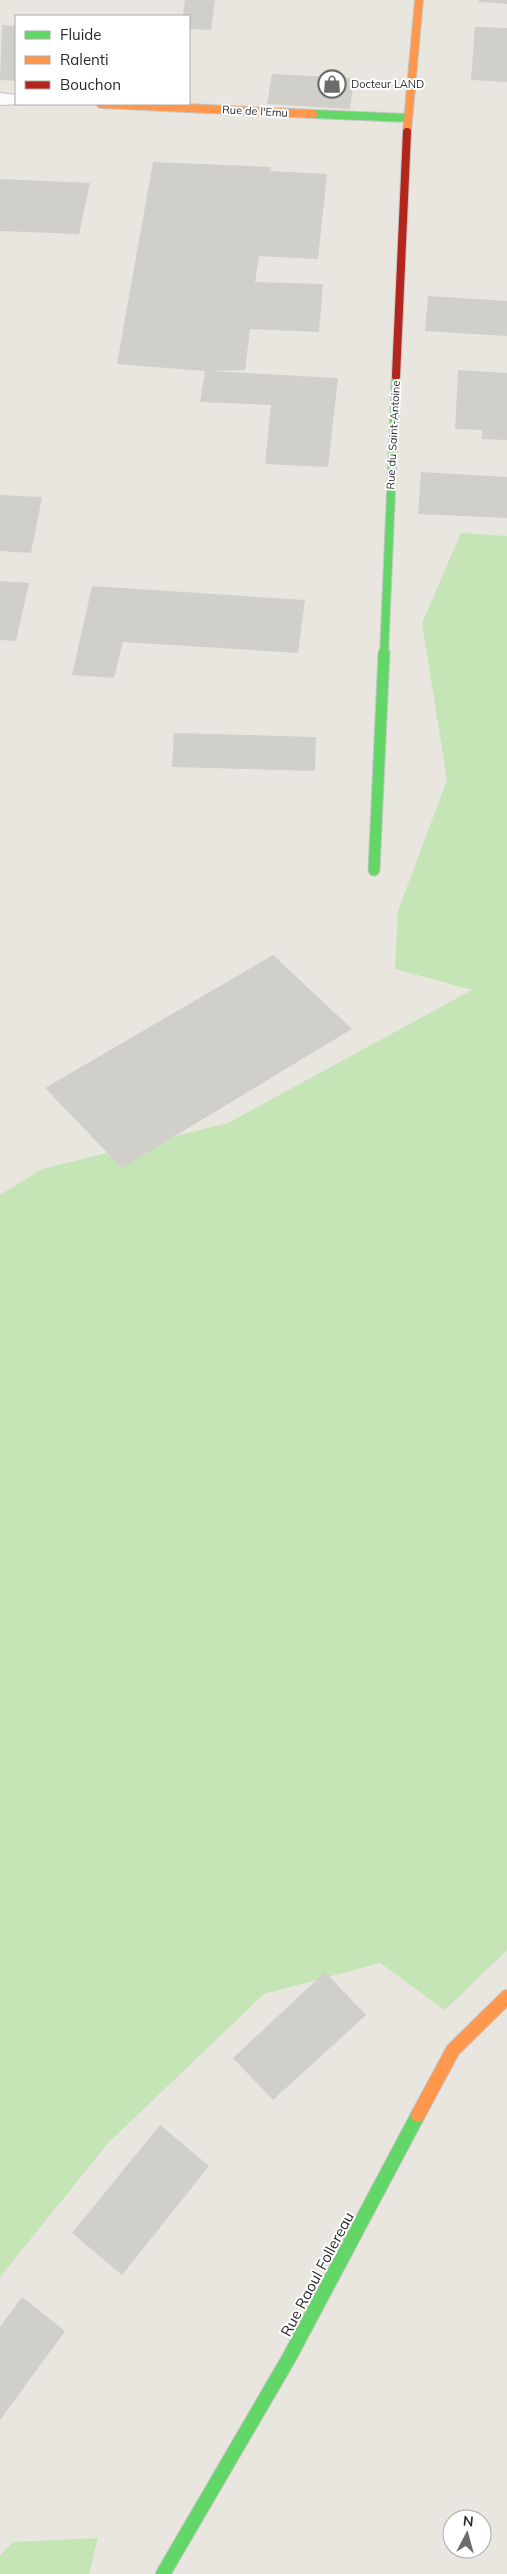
<svg xmlns="http://www.w3.org/2000/svg" width="507" height="2574" font-family="Mulish,sans-serif">
<style>
.green{fill:#c5e5b7}
.building{fill:#d1cfca}
.lines{fill:none;stroke-linecap:round;stroke-linejoin:round}
.street-casing{stroke:#c6c5c5;stroke-width:2}
.fast-far2-casing{stroke:#c6c5c5;stroke-width:10}
.fast-far1-casing{stroke:#c6c5c5;stroke-width:13}
.fast-casing{stroke:#c6c5c5;stroke-width:16}
.slow-far1-casing{stroke:#c6c5c5;stroke-width:10}
.slow-casing{stroke:#c6c5c5;stroke-width:16}
.jam-casing{stroke:#c6c5c5;stroke-width:10}
.street{fill:#fcfbfa;fill-rule:evenodd}
.fast-far2{stroke:#63d668;stroke-width:8}
.fast-far1{stroke:#63d668;stroke-width:11}
.fast{stroke:#63d668;stroke-width:14}
.slow-far1{stroke:#ff974d;stroke-width:8}
.slow{stroke:#ff974d;stroke-width:14}
.jam{stroke:#b3261e;stroke-width:8}
.labels{text-anchor:middle;dominant-baseline:central;stroke-width:4;stroke-linejoin:round;paint-order:stroke}
.far-poi-label{font-size:11px;fill:#2a2a2a;stroke:#fff;text-anchor:start}
.far-street-label{font-size:11px;fill:#2a2a2a;stroke:#fff}
.near-street-label{font-size:15px;fill:#2a2a2a;stroke:#fff}
</style>
<rect width="100%" height="100%" fill="#e8e6df"/>
<g class="green">
<path d="M461,533L507,536V1950L445,2010L380,1963L264,1994L109,2142L0,2277V1195L42,1169L228,1123L472,990L395,969L398,911L447,780L422,623Z"/>
<path d="M98,2538L89,2574H0V2555L13,2542Z"/>
</g>
<g class="building">
<path d="M185,0H215L211,30L189,29V16H183Z"/>
<path d="M479,0H507V4L479,2Z"/>
<path d="M2,25L16,26V81L0,80Z"/>
<path d="M475,27L507,28V82L471,80Z"/>
<path d="M272,74L354,78L350,109L267,104Z"/>
<path d="M153,162L271,167L270,171L327,174L318,259L259,256L255,282L323,284L319,332L250,329L245,370L210,371L338,378L328,467L265,464L271,405L200,402L205,371L117,364Z"/>
<path d="M0,179L90,183L79,234L0,231Z"/>
<path d="M428,296L507,301V336L425,331Z"/>
<path d="M458,370L507,373V440L482,439V430L455,429Z"/>
<path d="M421,472L507,477V518L418,514Z"/>
<path d="M0,495L42,497L31,553L0,551Z"/>
<path d="M0,581L29,583L16,641L0,640Z"/>
<path d="M92,586L305,600L298,653L123,642L114,678L72,675Z"/>
<path d="M174,733L316,737L315,771L172,767Z"/>
<path d="M273,955L352,1029L122,1168L45,1088Z"/>
<path d="M325,1972L366,2015L273,2100L233,2058Z"/>
<path d="M160,2125L209,2166L122,2275L72,2233Z"/>
<path d="M22,2297L65,2331L0,2420V2327Z"/>
</g>
<g class="lines">
<g class="street-casing">
<path id="street" d="M0,93L16,95V104H23L0,105Z"/>
</g>
<g class="fast-far2-casing">
<g id="fast-far2">
<path d="M313,114L408,118"/>
<path d="M384,655L396,376"/>
</g>
</g>
<g class="fast-far1-casing">
<path id="fast-far1" d="M374,870L384,653"/>
</g>
<g class="fast-casing">
<path id="fast" d="M163,2574L289,2358L418,2115"/>
</g>
<g class="slow-far1-casing">
<g id="slow-far1">
<path d="M101,104L313,114"/>
<path d="M407,132L419,0"/>
</g>
</g>
<g class="slow-casing">
<path id="slow" d="M418,2115L453,2050L507,1997"/>
</g>
<g class="jam-casing">
<path id="jam" d="M396,376L407,132"/>
</g>
<use href="#street" class="street"/>
<use href="#fast-far2" class="fast-far2"/>
<use href="#fast-far1" class="fast-far1"/>
<use href="#fast" class="fast"/>
<use href="#slow-far1" class="slow-far1"/>
<use href="#slow" class="slow"/>
<use href="#jam" class="jam"/>
</g>
<defs>
<g id="shop-ring" transform="scale(1.4375)"><circle r="9.5" fill="#fff" stroke="#6c6c69" stroke-width="1.5"/><path d="M-5-2.5h2.3a2.7 3.5 0 0 1 5.4 0H5L5.5 6h-11ZM-1.5-2.5h3a1.5 2.3 0 0 0-3 0Z" fill="#6c6c69"/></g>
</defs>
<g fill-rule="evenodd">
<use href="#shop-ring" x="332" y="84"/>
</g>
<g class="labels">
<g class="far-poi-label">
<text x="351" y="84">Docteur LAND</text>
</g>
<g class="far-street-label">
<text transform="translate(255 111) rotate(3)">Rue de l'Emu</text>
<text transform="translate(393 435) rotate(-87)">Rue du Saint-Antoine</text>
</g>
<g class="near-street-label">
<text transform="translate(317 2274) rotate(-62)">Rue Raoul Follereau</text>
</g>
</g>
<rect x="15" y="15" width="175" height="90" fill="#ffffff" stroke="#aaaaaa"/>
<rect x="25" y="31" width="25" height="8" fill="#63d668" stroke="#aaaaaa"/>
<text x="60" y="40" font-size="15" fill="#2a2a2a">Fluide</text>
<rect x="25" y="56" width="25" height="8" fill="#ff974d" stroke="#aaaaaa"/>
<text x="60" y="65" font-size="15" fill="#2a2a2a">Ralenti</text>
<rect x="25" y="81" width="25" height="8" fill="#b3261e" stroke="#aaaaaa"/>
<text x="60" y="90" font-size="15" fill="#2a2a2a">Bouchon</text>
<g transform="translate(467 2534) rotate(6)"><circle r="24" fill="#ffffff" stroke="#aaaaaa"/>
<path d="M0-4L9 19L0 12L-9 19Z" fill="#6c6c69"/>
<text y="-8" font-size="14" font-weight="bold" text-anchor="middle" fill="#2a2a2a">N</text>
</g>
</svg>
